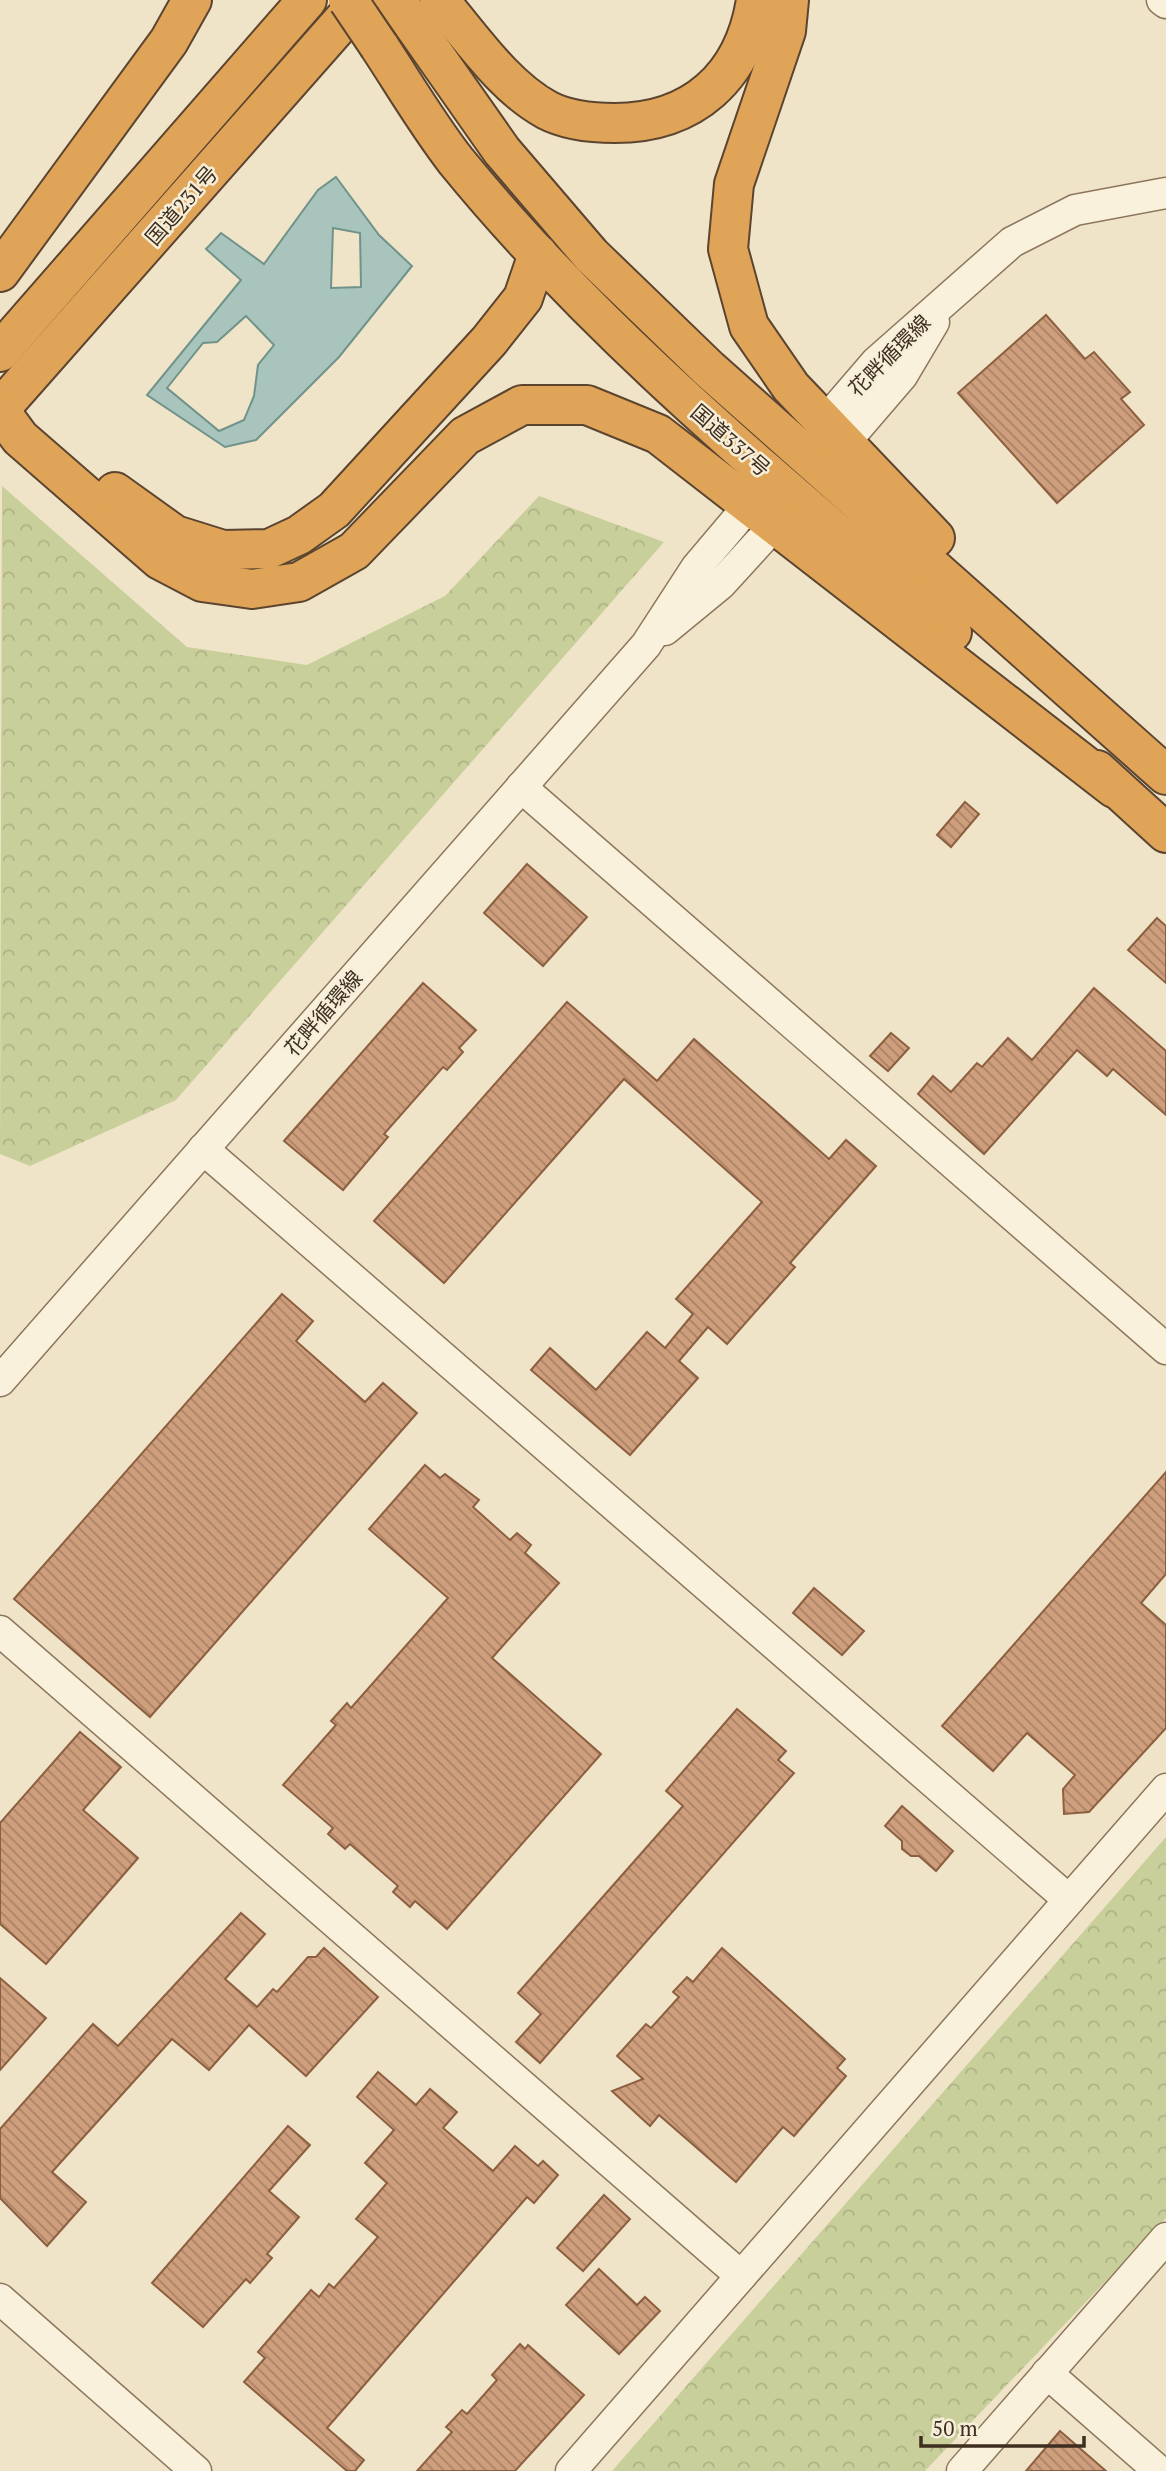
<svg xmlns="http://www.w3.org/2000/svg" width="1166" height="2471" font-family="'PT Serif','Noto Sans JP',serif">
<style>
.forest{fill:url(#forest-crowns)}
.water{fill:#a9c4bc;stroke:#6f938a;stroke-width:2;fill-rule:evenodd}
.building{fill:url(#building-back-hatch);stroke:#8d5f41;stroke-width:2}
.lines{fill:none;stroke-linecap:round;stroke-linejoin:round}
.minor-casing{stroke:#8d765c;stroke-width:33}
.highway-casing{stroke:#5b4430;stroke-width:42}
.minor{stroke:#faf1dc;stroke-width:30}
.highway{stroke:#e0a458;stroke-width:38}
.highway-bridge-casing{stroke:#5b4430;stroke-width:42;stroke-linecap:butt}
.highway-bridge{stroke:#e0a458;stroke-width:38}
.labels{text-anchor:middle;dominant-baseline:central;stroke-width:5;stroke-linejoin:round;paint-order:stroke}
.street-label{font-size:21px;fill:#3d2e20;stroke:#f7eed8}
</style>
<defs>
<pattern id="forest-crowns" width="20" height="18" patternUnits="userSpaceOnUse" patternTransform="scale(1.75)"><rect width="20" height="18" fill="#c9cf9b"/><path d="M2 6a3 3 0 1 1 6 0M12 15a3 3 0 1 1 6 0" fill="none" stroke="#aeb285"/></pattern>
<pattern id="building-back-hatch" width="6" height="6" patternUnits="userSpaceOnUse" patternTransform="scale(1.75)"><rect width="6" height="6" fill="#cf9f7d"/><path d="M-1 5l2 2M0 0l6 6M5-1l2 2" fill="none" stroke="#a98266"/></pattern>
</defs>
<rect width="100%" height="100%" fill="#f0e4c8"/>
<g class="forest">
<path d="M2,486L187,647L307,665L445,596L539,496L664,542L176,1100L30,1166L0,1154Z"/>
<path d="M1166,1837V2218L925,2471H612Z"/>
</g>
<path class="water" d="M336,177L379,235L412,266L339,357L256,440L225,447L147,395L241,280L206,249L221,233L264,264L318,190ZM333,228L360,233L361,287L331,288ZM246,316L274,345L258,365L254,396L244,420L219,431L167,388L203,343L217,342Z"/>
<g class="building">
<path d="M1046,315L1085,359L1094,352L1130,392L1121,399L1144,425L1057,503L958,393Z"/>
<path d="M965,802L979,814L951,847L937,835Z"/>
<path d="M527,864L587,917L543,966L484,913Z"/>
<path d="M1157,918L1166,926V983L1128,950Z"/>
<path d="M423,983L476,1030L459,1048L463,1052L447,1070L443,1067L384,1134L388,1137L343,1190L284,1141Z"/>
<path d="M1094,988L1166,1051V1115L1113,1069L1107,1076L1077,1050L984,1154L918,1094L933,1076L951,1092L977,1063L982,1067L1008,1038L1032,1060Z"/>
<path d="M567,1002L657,1081L694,1039L829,1159L846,1140L876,1166L790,1263L795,1267L727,1344L708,1327L679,1361L698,1378L630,1455L531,1370L550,1348L596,1390L647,1332L665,1348L693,1314L676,1299L762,1202L624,1079L444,1283L374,1221Z"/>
<path d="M891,1033L909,1048L888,1071L870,1056Z"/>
<path d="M282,1294L313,1321L296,1341L365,1402L383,1383L417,1413L150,1717L14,1599Z"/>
<path d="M425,1465L440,1478L445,1474L479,1500L473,1507L510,1540L517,1533L531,1545L525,1553L559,1583L492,1658L601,1754L447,1929L415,1901L410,1907L393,1892L398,1886L350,1844L345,1849L328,1834L333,1828L283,1785L336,1725L331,1721L347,1703L351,1708L448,1598L369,1529Z"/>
<path d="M1166,1472V1574L1141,1603L1166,1625V1728L1089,1812L1064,1814L1063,1789L1075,1775L1027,1733L993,1771L942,1726Z"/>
<path d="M814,1588L864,1631L842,1655L793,1613Z"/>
<path d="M737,1709L786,1751L778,1760L794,1773L540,2063L516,2042L541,2014L518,1993L683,1806L666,1791Z"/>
<path d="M80,1732L121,1767L83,1810L138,1858L46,1964L0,1924V1823Z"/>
<path d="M902,1806L953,1851L936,1871L919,1856H911L902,1849V1841L885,1826Z"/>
<path d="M241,1913L265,1934L225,1979L257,2007L273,1989L277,1992L308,1957H316L324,1948L378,1997L306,2076L249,2025L209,2070L172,2039L52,2172L86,2202L47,2246L0,2198V2129L93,2024L118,2046Z"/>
<path d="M722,1948L845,2059L837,2068L846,2076L794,2136L783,2127L736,2182L659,2115L650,2126L612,2091L643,2079L617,2056L646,2024L651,2028L679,1997L673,1992L687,1977L693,1982Z"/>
<path d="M0,1978L46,2018L0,2070Z"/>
<path d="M378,2072L416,2105L430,2089L457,2112L443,2128L493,2171L515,2146L538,2166L543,2161L558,2175L534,2203L527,2197L327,2428L364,2460L355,2471H347L244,2382L265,2358L258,2352L311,2290L319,2297L329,2284L334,2288L378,2237L356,2219L387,2183L365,2163L394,2130L357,2097Z"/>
<path d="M288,2126L310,2145L269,2191L299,2217L267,2254L272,2258L250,2283L246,2279L203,2327L152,2283Z"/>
<path d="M604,2195L630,2219L583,2271L557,2248Z"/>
<path d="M599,2269L637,2305L645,2297L660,2311L619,2354L566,2305Z"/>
<path d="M520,2344L525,2349L528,2345L584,2395L515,2471H417L452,2432L446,2427L462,2410L467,2414L497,2380L492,2375Z"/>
<path d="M1060,2431L1106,2471H1026Z"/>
</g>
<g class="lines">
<g class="minor-casing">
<g id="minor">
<path d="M1162,0L1166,3"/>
<path d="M833,412L876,362L1012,242L1075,210L1166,193"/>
<path d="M853,433L902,376L934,322"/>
<path d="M665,630L721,584L762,539"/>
<path d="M521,787L1166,1349"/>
<path d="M203,1149L1069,1900"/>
<path d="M0,1381L646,645L696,568L739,517"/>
<path d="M0,1631L741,2276"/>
<path d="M0,2299L196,2471"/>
<path d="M1047,2373L1159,2471"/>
<path d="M571,2471L1166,1789"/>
<path d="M962,2471L1166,2238"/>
</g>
</g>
<g class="highway-casing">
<g id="highway">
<path d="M396,0L502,151L591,255L709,369L1166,775"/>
<path d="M439,0C471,37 503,86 547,110C566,120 594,123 615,123C693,123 744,77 756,0"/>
<path d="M789,0L786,31L734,184L728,249L749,326L791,387L935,538"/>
<path d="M379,46C404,84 428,125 456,161C601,339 780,483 952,632"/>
<path d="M0,272L169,41L192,0"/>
<path d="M0,352L307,0"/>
<path d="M0,409L361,0"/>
<path d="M0,411L20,438L160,560L202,582L252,589L299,582L354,551L465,436L522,405H587L658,434L1114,788"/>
<path d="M115,492L175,535L223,550L269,549L299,535L334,510L489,341L523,298L538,254"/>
<path d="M1097,770L1166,833"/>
</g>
</g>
<use href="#minor" class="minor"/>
<use href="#highway" class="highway"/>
<g class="highway-bridge-casing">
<path id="highway-bridge" d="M348,0L379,46"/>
</g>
<use href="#highway-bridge" class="highway-bridge"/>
</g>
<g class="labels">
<g class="street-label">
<text transform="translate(181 205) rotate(-49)">国道231号</text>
<text transform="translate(889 355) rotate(-45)">花畔循環線</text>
<text transform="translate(731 440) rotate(41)">国道337号</text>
<text transform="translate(323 1013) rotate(-49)">花畔循環線</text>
</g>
</g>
<path d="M921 2436v10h163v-10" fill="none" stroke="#3d2e20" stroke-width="3.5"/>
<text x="932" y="2436" font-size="21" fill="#3d2e20" stroke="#f7eed8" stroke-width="5" paint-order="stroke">50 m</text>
</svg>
